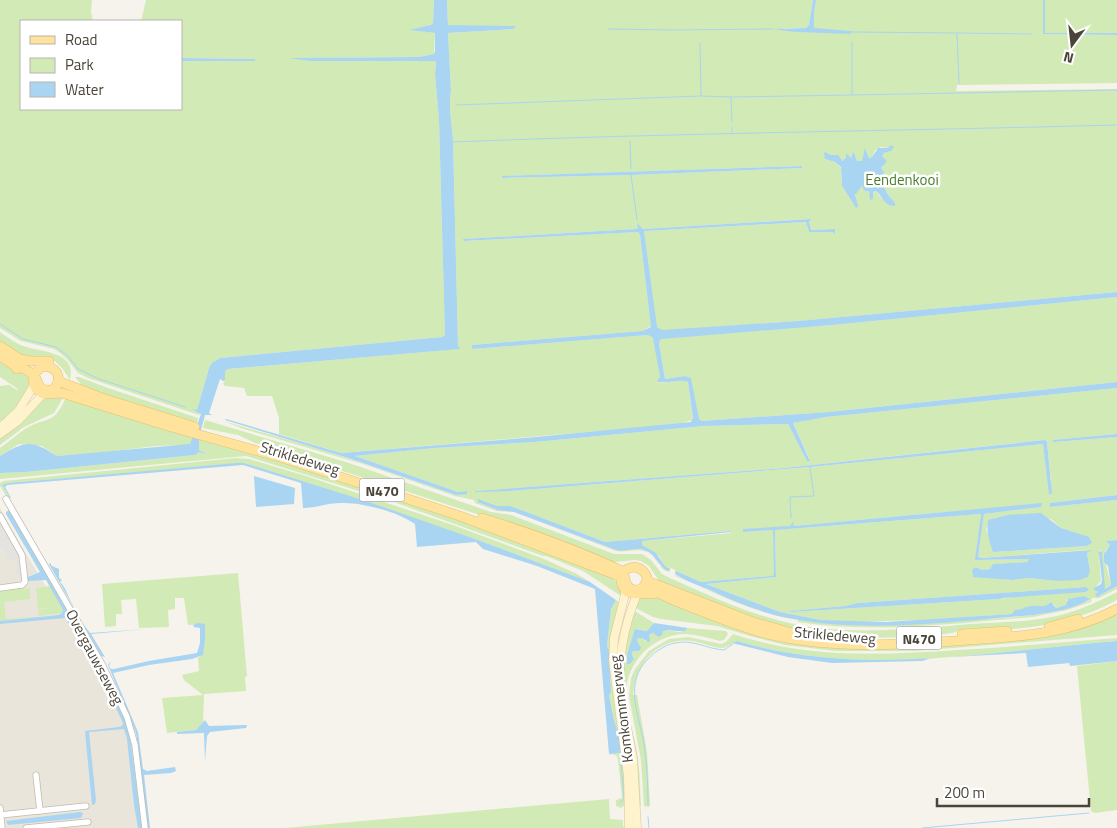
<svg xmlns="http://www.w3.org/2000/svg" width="1117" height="828" font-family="'Titillium Web',sans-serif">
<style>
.residential{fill:#eae5da}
.green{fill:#d2eab5;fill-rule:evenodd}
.parking{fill:#e5e3e0}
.water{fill:#a9d4f2}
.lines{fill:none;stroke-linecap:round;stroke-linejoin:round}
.stream{stroke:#a9d4f2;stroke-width:1}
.minor-casing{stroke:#c2bbae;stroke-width:7}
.secondary-casing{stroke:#d6c79b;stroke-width:9}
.primary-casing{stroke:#e6c16a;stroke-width:10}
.minor{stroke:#fff;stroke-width:5.5}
.secondary{stroke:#fff3cd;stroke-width:8}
.primary{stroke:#ffe39c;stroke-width:9}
.labels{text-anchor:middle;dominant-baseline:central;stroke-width:5;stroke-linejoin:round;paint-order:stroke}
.shield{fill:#fff;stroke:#817c74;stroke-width:1}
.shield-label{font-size:14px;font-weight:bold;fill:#4b4439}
.park-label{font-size:15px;fill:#4a7f2a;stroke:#fff}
.street-label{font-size:15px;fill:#4b4439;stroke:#fff}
</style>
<rect width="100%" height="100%" fill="#f6f3ec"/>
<path class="residential" d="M0,508L22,547L135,734L147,828H0Z"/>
<g class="green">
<path d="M0,0H92L91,12L93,21H21V109H181V61H254L255,59L181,58V21H141L146,0H434L433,23L431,25L411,30L435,33L434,54L419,57L292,58L310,61H435L436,63L435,74L439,120L445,335L442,337L220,358L209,368L197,410H192L201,413L199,415L88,378L78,373L67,359L60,353L54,349L21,341L0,328Z"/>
<path d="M447,0H813L809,26L806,28H782L795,32L851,33V31L814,29V14L816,0H1043L1044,34L1117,35V83L957,85L956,91L1117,89V292L798,321L662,331L656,327L644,231L806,222L809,232L835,229L810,230L809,222L810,219L643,229L640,227L636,229L464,239V241L638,232L640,235L651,326L642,331L472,345V349L648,335L653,338L655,344L661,383L682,380L688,382L693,420L681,423L636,428L341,453L279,434V418L272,396H247L244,388L225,386L223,384L225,380V371L228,369L459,349L458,345L453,140C452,124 448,107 451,91L448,33L513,29L515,27L448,25ZM881,147L888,148L891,151L884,153L882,156L886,161L881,168L884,172C880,185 887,194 895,203L881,198L876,191L870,194L862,186L856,192L854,205L842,186L841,168L835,162L825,159L827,152L831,155L840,157L843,161L846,160V155L851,158L852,152L857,161H862L866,150L869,158L872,157L875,150ZM802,166V168L631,175L502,178L503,176Z"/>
<rect x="1045" y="0" width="72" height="33"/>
<path d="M1117,297V382L829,412L702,421L697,417L691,378L685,376L665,379L659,343L661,338L833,325Z"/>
<path d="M0,332C7,337 15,343 23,346C40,352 78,351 70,380L62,368L55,361L23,356L0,342Z"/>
<path d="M0,359L29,378L31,388L15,412L0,421V386L9,385L17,390L18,389L0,377Z"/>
<path d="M75,377H79L108,388L198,418L196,426L84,388Z"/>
<path d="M1117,388V434L1053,440L1054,442L1117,437V495L1050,503V507L1117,500V540L1107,541L1110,545L1105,551L1106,564L1111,585L1104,589L1102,553L1099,550L1098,551L1099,554L1101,581L1094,589L1099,592L1097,597L1117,586V589L1099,598H1092L1091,602L1067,610L1033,617C955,623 876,634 798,622V620L758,610L675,576V570L671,568L669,572C659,570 657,558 649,553C638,547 627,553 616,551L514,512L497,511L475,503L474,500L455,496L366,465L244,429L223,421L320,449L456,495L467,491L458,492L355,456L434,448L535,442L704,426L788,424L807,461L810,460L793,423L826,417ZM1044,440L1047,442L1051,480L1050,494L1043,444L810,467L510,491H475L784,468ZM479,499L497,506H510L524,511L605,542L730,531L731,533L642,541V545L659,556L665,566L670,568L660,566L655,558L645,550L636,549L616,550L514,512L500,509ZM1041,507L984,514L978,557L980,558L1085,550H1091L1087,553L1090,569L1057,581L1029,578L1012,580L982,577L976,567L982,570L990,569L993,564L1027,562L1029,559L976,560L981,514L775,530L776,577L706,584L780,612L821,620L851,622L920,620L1012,614L1029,607L1042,608L1054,604L1056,608L1066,605L1068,603L1066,600L1084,596L1090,600C1053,617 1010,617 970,620C910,624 849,629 788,618C749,611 711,591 675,575L676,571L701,582L771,576L775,575L773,530L743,532L791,526L793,523L794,526L946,512ZM1007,515L1051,519L1061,528L1072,532L1092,543L1087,546L994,552L986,529L989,520ZM1086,587L999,599L791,612L790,611L845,606L858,603Z"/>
<path d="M64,396L54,413L24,427L0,445V438L10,432L41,399Z"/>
<path d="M66,397L194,436L190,444L188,445L156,446L115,451L57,456L42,446L19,444L0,456V448C9,442 16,435 25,429C48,415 53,427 66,397Z"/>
<path d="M205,420L349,463L491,512L511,515L614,554H642L651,560L662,574L672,579C710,596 749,614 789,623C843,636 915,629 971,624C1003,622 1037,622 1068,613C1085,608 1101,600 1117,592V600C1079,621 1039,628 997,630C984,631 971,629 959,631C954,632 949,634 944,634C888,640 829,640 774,627L659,581L649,566L641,561L635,560L614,562L555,539L255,443L238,435L203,428Z"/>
<path d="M201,436L395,496L533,546L612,578L618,583L622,593L621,596L583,571L546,556H543L394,502L246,456L0,479V473L26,472L195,455L199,452L209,455L199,450V438Z"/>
<path d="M236,458L249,459L303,475L453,525L544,559L577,574L590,582L475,539L244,463L8,483L2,486L10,498L8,499L0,486V483L4,481Z"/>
<path d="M238,573L247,676L245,677L246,691L204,694L203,723L196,730L167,733L162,698L203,695L184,680L182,675L199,671L198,658L203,654L205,640V624L188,625L184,598H175V609L168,610L169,627L139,628L136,599L121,600L122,614H116V626L105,627L102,584Z"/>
<path d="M50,586L63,610L62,613L0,621V591L30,588V599L4,602L6,619L39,616L38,610L52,608L38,609L36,588Z"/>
<path d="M655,597L669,602L827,645L1040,638L1055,635L1117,611V635L915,651H836L785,645L750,636L717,626L661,619L653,617L634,607L640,598Z"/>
<path d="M616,600L621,603L614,629L626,804L621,808L616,806V800L622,798L618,759L616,755L609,754L621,753L619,736L614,720L609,695L611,692L609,650L607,646L611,609Z"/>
<path d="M633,610L654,623L647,631L637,629L626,662L634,658L632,655L638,638H642L646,642L649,635L653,633L658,636L662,635L663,631C672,629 682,636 688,628L726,631L728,634L724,640L720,641C709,638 698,635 686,634C653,634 625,663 626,696C627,715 634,734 637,753C640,771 640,789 641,807L639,804L630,729L621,686V662Z"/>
<path d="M733,634C809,659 881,655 958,650C1011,647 1064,642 1117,638V641C989,651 863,678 737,641L724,648C713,648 703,643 693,641C659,636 635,663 633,695H637L647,752L650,805L649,807L644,806L641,760L629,696L631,678L635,669L649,651L669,639L688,637L721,644L726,642Z"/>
<path d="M1117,661V810L1095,813L1091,811L1077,666Z"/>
<path d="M609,799L610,819L623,820V827L628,828H285Z"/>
</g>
<path class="parking" d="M0,525H4L19,551L22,574L16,575L15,561H6L4,549H0Z"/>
<g class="water">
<path d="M434,0H447L448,25L516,26L513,29L448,33L451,91C448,107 452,124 453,140L458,345L460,349L228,369L225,371V380L223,381L220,379L209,413L212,415H205L199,438V450L209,455L199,452L195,455L26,472L0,473V456C25,441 31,439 57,456L190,444L201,414L191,409L197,410L209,368L212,363L220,358L442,337L445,335L439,120L435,74L436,63L435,61H310L288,58L419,57L434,54L435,51V33L409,30L431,25L433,23Z"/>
<path d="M813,0H816L814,14V28L851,31V34L795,32L773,29L806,28L809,25Z"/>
<path d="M1043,0H1045V33H1117V35L1043,34Z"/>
<path d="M181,59V58L256,59L254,61H181Z"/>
<path d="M891,145L894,147L891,151L884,153L882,156L887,161L881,168L884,172C880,185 887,194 895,203V206C884,206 883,197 876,191L873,192V199L870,200L869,192L864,190L862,186L855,195L858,206L856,208L842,186L841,167L835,162L825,159L824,153L826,152L831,155H838L843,161L846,158V153L851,158L853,151L857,161H862L865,148L869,158L872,157L878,148H888Z"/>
<path d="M802,166V168L631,175L502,178V176Z"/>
<path d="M811,219L809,222L811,230L835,229V234L833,232H809L806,222L644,231L657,327L662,330L798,321L1117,292V297L833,325L661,339L659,343L665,379L685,376L691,378L699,419L702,421L829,412L1117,382V388L826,417L793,423L810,461H807L788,424L704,426L535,442L434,448L355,456L458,492L467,491V494L456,495L348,458L225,420L226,419L341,453L536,437L691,422L693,418L688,382C678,378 667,385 657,381L660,377L653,338L648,335L472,349V345L642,331L651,327L640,235L638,232L464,241L463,239L636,229L638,228L637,223L643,229Z"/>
<path d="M1117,434V437L1054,442L1052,440Z"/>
<path d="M1045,440L1047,442L1052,494H1049L1043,444L810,467L510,491L475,492V491L784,468Z"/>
<path d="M237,463H244L369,502L475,539L590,582L616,600L611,609L607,646L609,650L611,692L609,695L614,720L619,736L621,753L609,754L595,589L537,566L483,549L476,542L417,547L415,524C398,512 362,502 341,503C327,503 316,508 303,508L301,483L243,465L7,485L5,487L11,498H10L2,485L8,483Z"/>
<path d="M254,476L295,488L294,504L256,507Z"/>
<path d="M1117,495V500L1050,507V503Z"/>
<path d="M478,499L497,506H510L524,511L605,542L730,531L731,532L642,541V545L656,553L665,566L670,569L668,571C658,566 656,554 644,550C635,547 626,552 616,550L514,512L498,510L478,502Z"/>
<path d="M1042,503L1041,507L984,514L978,557L981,558L1092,550L1087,553L1090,570L1088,577L1079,580L1057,581L1029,578L1012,580L973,577L972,570L976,567L982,570L990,569L993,564L1027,562L1029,559L975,560L981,514L775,530L776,577L706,584L780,612L821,620L886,622L1012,614L1015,610C1023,610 1024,607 1031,606C1040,605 1043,609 1051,602L1056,608L1066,605L1068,599L1084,596L1090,599C1075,609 1052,612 1034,615C953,621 868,634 788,618C762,613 736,602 712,591C700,586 686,581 675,574L676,571L701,582L771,576L774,575L773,530L743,532V529L790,526L793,522L794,526Z"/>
<path d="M9,510C33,551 57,592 80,633C100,668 124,704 131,744L142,828H138L134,805L127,739L124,729L89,732L96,800L95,804L92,805L85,731L119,727L122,726L123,723L101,676L65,618L0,624V621L59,615L62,613L63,610L46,580L28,581V577L40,572L6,514V512Z"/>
<path d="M1041,513L1061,528L1089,537L1092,543L1087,546L993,552C989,541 986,532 988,520L1007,515Z"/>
<path d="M1117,540V586L1097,597L1095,594L1099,592L1094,590V588L1101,584L1102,580L1099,554L1097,551L1102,552L1105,589L1111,585L1108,566L1104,562V554L1110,545L1106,541Z"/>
<path d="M50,563L52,566L59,569V578L62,580L60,582C66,588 67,594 70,600C76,611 82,623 90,633L147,629L91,634L105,657L101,656L49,564Z"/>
<path d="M1086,587L1089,590L1085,592L1003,598L999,599L791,612L790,611L845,606L858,603Z"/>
<path d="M198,623L205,624V640L203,655L192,659L149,665L113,673L138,732L143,769L147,771L175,767L176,771L171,773L144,775L150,828H148L136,733L108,665L111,661L109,666L111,669H114L149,661L197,653L200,643V628L194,627L193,625Z"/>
<path d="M654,623L688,628L685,631C677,632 670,629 663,631L662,635L659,637L653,633L649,635L650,641L648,642L642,638H638L637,641L641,648L639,651H633L632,655L634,659L630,664H627V655L635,629L647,631Z"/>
<path d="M737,641C862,678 991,651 1117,641V661L1070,666L1069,663L1028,667L1026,653L932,658L922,661L832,663L788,657L732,643Z"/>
<path d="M205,720L209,726L247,725L246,728L210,732L207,736L205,761L204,733L177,734V732L196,730Z"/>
<path d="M80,812L83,813L81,818L8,825L6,821Z"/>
</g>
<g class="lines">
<g class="stream">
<path d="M608,29L671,30L773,29"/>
<path d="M851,32L957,33"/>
<path d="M959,83L957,33L1031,34"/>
<path d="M852,95L1117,90"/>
<path d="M702,96L731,97L732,122"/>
<path d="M731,97L852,95V42"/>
<path d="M457,105L701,96L700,43"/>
<path d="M732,134V127"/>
<path d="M630,141L631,169"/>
<path d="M452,142C674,133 895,131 1117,125"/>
<path d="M631,175L637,220"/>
<path d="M0,324L23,339L56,347L68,356L78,369L99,379L185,407"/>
<path d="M791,518L790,497L814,496L810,467"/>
<path d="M620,803L624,799L620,752"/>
<path d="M648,805C648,785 647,765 644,744C639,715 623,682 649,658C656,651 665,645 675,643C693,639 707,649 724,650L733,644"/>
<path d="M648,817L649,828"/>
<path d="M922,828L1089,813"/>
</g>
<g class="minor-casing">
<g id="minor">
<path d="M6,499L102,664L127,717L135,745L145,828"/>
<path d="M0,516L22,555L25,582L22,585L0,588"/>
<path d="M36,775L40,811"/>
<path d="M0,808L2,828"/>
<path d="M0,815L86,806"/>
<path d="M26,828L88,822"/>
</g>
</g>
<g class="secondary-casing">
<g id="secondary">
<path d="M0,428L19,410L34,385"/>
<path d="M0,434L18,421L43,394"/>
<path d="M626,591L614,638L613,661L628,776L629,828"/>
<path d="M621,690C617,657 625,624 637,594"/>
<path d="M624,713L633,758L637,828"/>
</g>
</g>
<g class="primary-casing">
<g id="primary">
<path d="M0,346L23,361"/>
<path d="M0,356L15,366L17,369"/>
<path d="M19,359L31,361H49"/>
<path d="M15,366C21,367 30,371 34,376C37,378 37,383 40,387C60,401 68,363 41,367L33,375L34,385L37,390L43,394L62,393L168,426L283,458L460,516L622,577"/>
<path d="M58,381L102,398L195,427"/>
<path d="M482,518C530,533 578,550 624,572"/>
<path d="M622,577L625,578C626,595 647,593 647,577C643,568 636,565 627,569C622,573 620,578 622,584C626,600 643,591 654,594"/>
<path d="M647,581L753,622L792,633"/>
<path d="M644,587C654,590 662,595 671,599C703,612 734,625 767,634C829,649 893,645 955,641C1011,637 1067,636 1117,609"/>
<path d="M1049,627L1078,619"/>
<path d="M962,634L1007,631"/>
</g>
</g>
<use href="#minor" class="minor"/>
<use href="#secondary" class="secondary"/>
<use href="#primary" class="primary"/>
</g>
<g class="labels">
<g class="shield">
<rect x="359.5" y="478.5" width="45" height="23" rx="4"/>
<rect x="896.5" y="626.5" width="45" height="23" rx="4"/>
</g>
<g class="shield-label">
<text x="382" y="490">N470</text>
<text x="919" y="638">N470</text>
</g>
<g class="park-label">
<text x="902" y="179">Eendenkooi</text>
</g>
<g class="street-label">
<text transform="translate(300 458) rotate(17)">Strikledeweg</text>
<text transform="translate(835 635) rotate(5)">Strikledeweg</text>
<text transform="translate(95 657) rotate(62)">Overgauwseweg</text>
<text transform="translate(621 709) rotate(-97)">Komkommerweg</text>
</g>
</g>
<rect x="20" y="20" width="162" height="90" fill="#ffffff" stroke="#b7b4b0"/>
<rect x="30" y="36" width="25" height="8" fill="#ffe39c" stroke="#b7b4b0"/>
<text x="65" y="45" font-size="15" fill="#4b4439">Road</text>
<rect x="30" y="58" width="25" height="15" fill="#d2eab5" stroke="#b7b4b0"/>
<text x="65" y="70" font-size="15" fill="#4b4439">Park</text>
<rect x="30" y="82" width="25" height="15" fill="#a9d4f2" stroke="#b7b4b0"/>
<text x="65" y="95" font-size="15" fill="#4b4439">Water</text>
<g transform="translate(1072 45) rotate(195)" stroke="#ffffff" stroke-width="4" paint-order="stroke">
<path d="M0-4L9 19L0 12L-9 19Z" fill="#4b4439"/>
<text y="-8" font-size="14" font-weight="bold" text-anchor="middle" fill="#4b4439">N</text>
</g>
<path d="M937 798v8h152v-8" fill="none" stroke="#4b4439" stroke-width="2.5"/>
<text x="944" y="798" font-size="15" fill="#4b4439" stroke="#ffffff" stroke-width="4" paint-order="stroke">200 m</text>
</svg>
